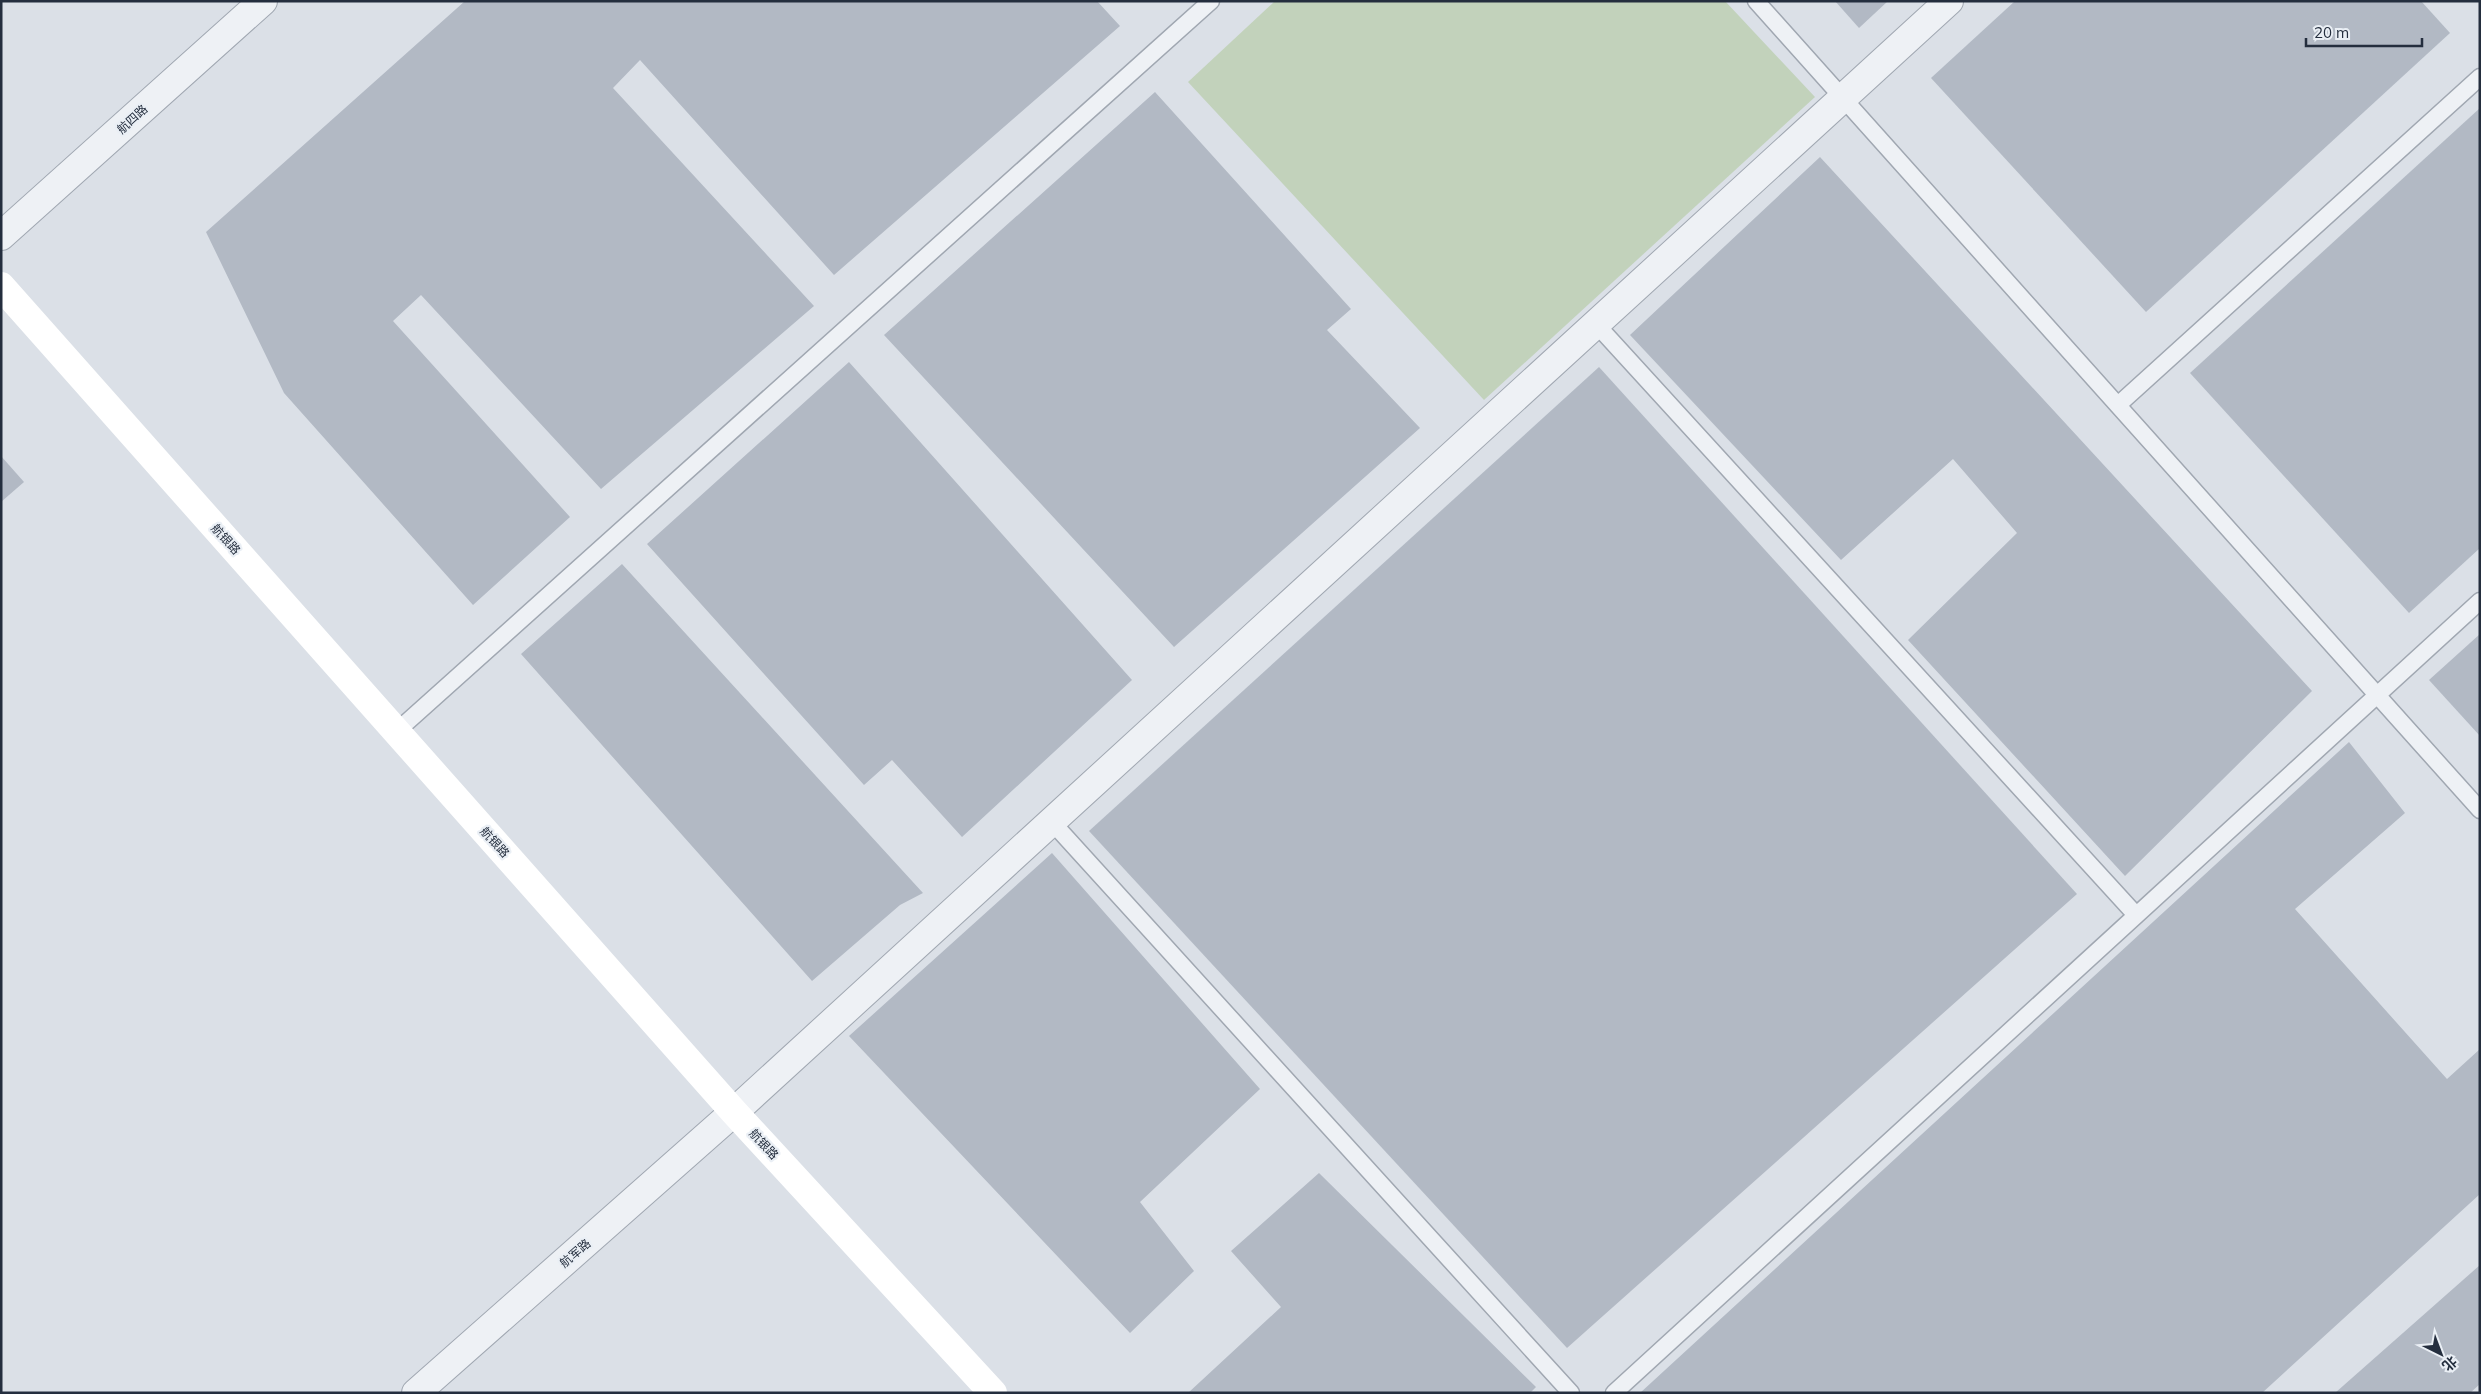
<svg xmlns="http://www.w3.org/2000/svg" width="2481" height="1394" font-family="Mulish,'Noto Sans SC',sans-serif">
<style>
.green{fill:#c2d2bb}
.building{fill:#b2b9c4}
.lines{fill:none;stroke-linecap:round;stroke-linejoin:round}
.service-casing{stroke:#a0a7b1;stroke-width:19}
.tertiary-casing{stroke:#a0a7b1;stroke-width:30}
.service{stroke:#eef1f5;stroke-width:16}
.tertiary{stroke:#eef1f5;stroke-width:28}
.secondary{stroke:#fff;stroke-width:28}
.labels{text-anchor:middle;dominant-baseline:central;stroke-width:4.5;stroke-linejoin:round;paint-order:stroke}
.street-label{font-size:12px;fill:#242e3e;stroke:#eaeff5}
</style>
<rect width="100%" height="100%" fill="#dbe0e7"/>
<path class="green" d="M1275,1H1725L1815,97L1484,400L1188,82Z"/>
<g class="building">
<path d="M465,1H1097L1120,26L834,275L640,60L613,88L814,306L601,489L421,295L393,321L570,517L473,605L284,393L206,232Z"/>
<path d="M1835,1H1888L1859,28Z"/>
<path d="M2015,1H2421L2450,33L2146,312L1931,78Z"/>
<path d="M1155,92L1351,309L1327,330L1420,428L1174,647L884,335Z"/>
<path d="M2480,108V548L2409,613L2190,373Z"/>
<path d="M1820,157L2312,691L2125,876L1908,640L2017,533L1953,459L1841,560L1630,335Z"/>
<path d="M849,362L1132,680L962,837L892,760L864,785L647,544Z"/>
<path d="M1599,367L2077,894L1567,1348L1089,831Z"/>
<path d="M1,456L24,482L1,502Z"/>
<path d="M622,564L923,893L900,905L812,981L521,654Z"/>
<path d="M2480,634V736L2429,680Z"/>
<path d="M2349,742L2405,813L2295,909L2447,1079L2480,1049V1194L2262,1393H1640Z"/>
<path d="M1052,853L1260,1089L1140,1202L1194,1271L1130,1333L849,1036Z"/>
<path d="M1319,1173L1536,1387L1530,1393H1188L1281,1307L1231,1251Z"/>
<path d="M2480,1265V1384L2470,1393H2335Z"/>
</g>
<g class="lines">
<g class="service-casing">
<g id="service">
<path d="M1756,1L2480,810"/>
<path d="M1596,324L2136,915"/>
<path d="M2118,405L2480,77"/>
<path d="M397,731L1211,1"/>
<path d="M1052,822L1571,1393"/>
<path d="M1614,1393L2480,601"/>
</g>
</g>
<g class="tertiary-casing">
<g id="tertiary">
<path d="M1,236L263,1"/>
<path d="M416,1393L734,1112L1949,1"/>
</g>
</g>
<use href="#service" class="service"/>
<use href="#tertiary" class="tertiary"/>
<path class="secondary" d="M1,286L734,1112L993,1393"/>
</g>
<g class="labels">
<g class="street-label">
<text transform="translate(132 119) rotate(-42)">航四路</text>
<text transform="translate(226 539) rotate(48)">航银路</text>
<text transform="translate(495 842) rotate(48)">航银路</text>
<text transform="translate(764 1144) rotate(47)">航银路</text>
<text transform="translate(575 1253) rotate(-41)">航军路</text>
</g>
</g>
<rect width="2481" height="1394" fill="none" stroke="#242e3e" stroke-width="5"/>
<g transform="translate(2441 1354) rotate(138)" stroke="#eaeff5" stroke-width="4" paint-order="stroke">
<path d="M0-4L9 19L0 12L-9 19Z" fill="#242e3e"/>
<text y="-8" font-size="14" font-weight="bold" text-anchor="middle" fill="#242e3e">北</text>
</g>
<path d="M2306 38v8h116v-8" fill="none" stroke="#242e3e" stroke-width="2.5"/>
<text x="2314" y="38" font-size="15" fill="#242e3e" stroke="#eaeff5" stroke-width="4" paint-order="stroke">20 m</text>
</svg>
